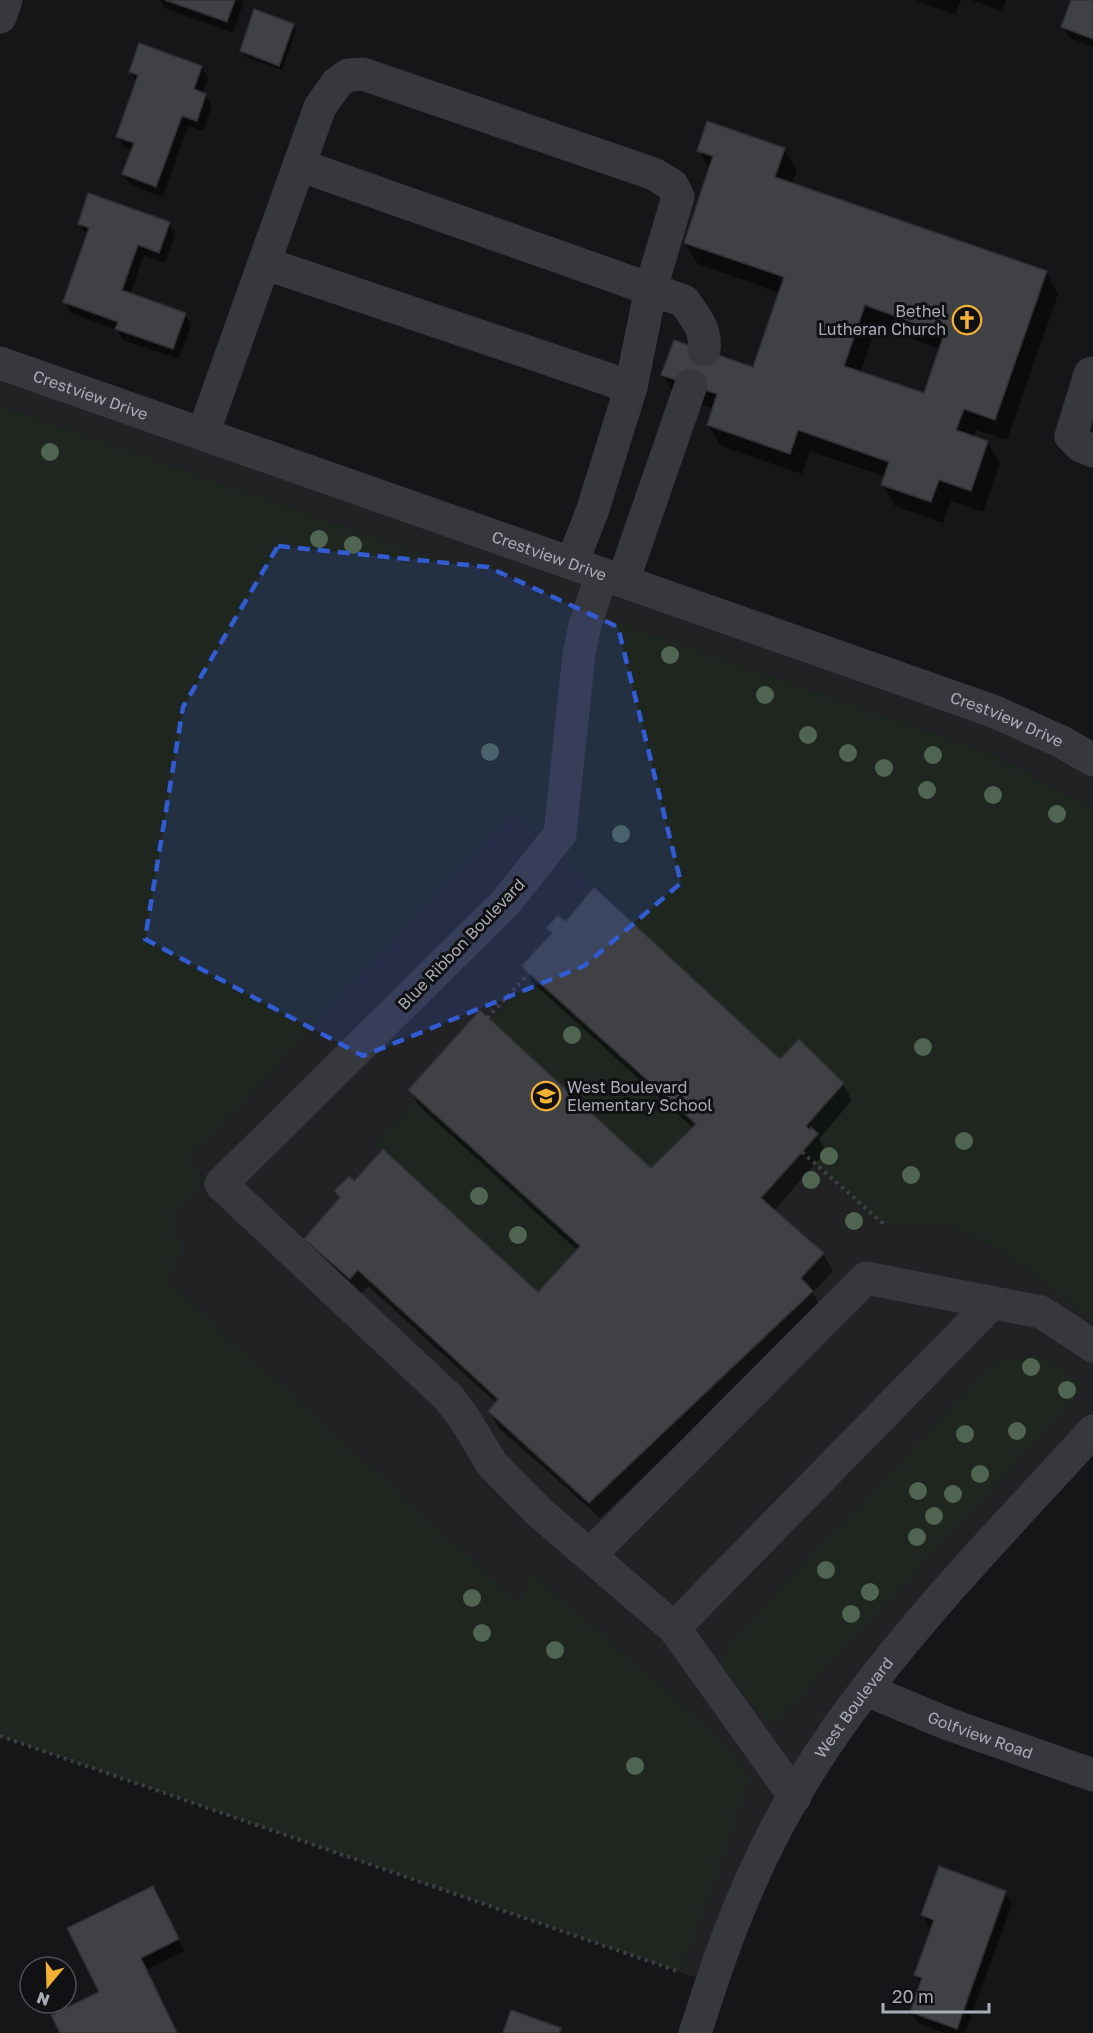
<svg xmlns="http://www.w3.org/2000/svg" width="1093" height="2033" font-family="'Golos Text',sans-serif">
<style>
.built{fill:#222225}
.green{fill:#1e261f}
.shadow{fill:#0007;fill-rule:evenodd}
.building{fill:#404145;stroke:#303034;stroke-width:1.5;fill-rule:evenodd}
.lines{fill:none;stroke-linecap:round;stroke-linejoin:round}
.path{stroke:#3d3f44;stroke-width:4;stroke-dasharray:3 4.5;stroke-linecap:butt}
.minor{stroke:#37383d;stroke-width:33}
.tree{fill:#506452}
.marked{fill:#325cd3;fill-opacity:0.2;stroke:#325cd3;stroke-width:4.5;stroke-dasharray:12 8;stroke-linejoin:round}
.labels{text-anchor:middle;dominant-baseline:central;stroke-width:6;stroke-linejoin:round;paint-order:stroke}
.poi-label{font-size:16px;fill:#a8adb8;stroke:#111113;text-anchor:end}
.street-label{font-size:16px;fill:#a8adb8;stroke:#111113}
</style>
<rect width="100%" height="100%" fill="#161618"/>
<path class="built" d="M0,363L1093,760V1431L838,1727L712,1983L0,1736Z"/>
<g class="green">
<path d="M0,406L980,750L1018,768L1093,809V1321C1051,1289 997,1239 946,1226C926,1221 905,1224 886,1226L802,1152L818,1134L812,1128L810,1130L806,1126L844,1082L799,1039L780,1059L513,814L185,1162L203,1180L176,1208L173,1230L182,1245L167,1282L523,1607L529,1572L699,1719L749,1776L681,1972L0,1736Z"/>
<path d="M532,976L696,1124L651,1168L491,1021Z"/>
<path d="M419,1100L580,1246L538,1292L377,1144Z"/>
<path d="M1033,1355L1058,1367L1084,1388L776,1721H767L724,1669V1660L731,1642L997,1361Z"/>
</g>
<g class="shadow">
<path d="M160,0H241L243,4L233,33L165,8Z"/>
<path d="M915,0H961L955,15Z"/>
<path d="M971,0H1006L1002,11Z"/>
<path d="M1073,0H1093V47L1070,38L1063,27Z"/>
<path d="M293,25L296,30L282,70L244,56L241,51Z"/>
<path d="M201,67L208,78L202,94L205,95L212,106L203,131L188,126L163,197L130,185L124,174L132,150L124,148L118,136L137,83L130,72Z"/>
<path d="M784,149L797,170L792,185L1046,272L1058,294L1007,440L976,430L973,437L987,442L1000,463L983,512L951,501L943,523L895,506L883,485L886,477L810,451L802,474L721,446L708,425L714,409L675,396L663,375L754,369L780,293L698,264L685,243L710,170L699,150ZM877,326L940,349L925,395L860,373Z"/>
<path d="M169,223L175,234L165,263L144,255L130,295L185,314L191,325L179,359L123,340L117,330L71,313L65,302L88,236L79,224Z"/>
<path d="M548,928L780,1061L843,1084L852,1100L819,1139L826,1151L774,1211L823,1254L833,1271L813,1293L821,1308L600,1518L499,1428L490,1412L496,1403L368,1286L360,1295L316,1255L306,1239L341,1199L336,1192L354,1183L538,1294L578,1251L419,1106L410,1090L651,1170L693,1128L533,983L523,966L552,936Z"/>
<path d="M1005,1892L1012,1904L965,2033H946L918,2023L912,2012L922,1985L916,1975L933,1928L929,1926L923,1915Z"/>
<path d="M159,1899L184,1951L146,1970L177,2033H61L101,1993Z"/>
</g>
<g class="building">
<path d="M165,0H235L227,22Z"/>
<path d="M1071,0H1093V39L1061,27Z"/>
<path d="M254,9L294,24L279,66L240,51Z"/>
<path d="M139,43L202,66L194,89L206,94L197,121L182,116L156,187L122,174L134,143L116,137L138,75L129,72Z"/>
<path d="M707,121L785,148L775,177L1047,271L995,420L964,409L956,430L988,441L971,491L939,480L931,502L881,485L889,462L798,430L790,454L707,425L717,394L661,375L674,340L753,367L784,277L684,243L713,156L697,151ZM865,305L944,334L924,393L844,366Z"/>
<path d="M88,193L170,222L159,253L138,245L122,290L186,313L173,349L115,329L118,322L63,302L89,228L78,224Z"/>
<path d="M594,887L780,1059L799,1039L844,1083L806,1126L810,1130L811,1127L818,1134L761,1198L824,1253L801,1278L813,1291L589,1503L488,1411L498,1399L358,1270L350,1279L304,1239L340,1197L334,1191L349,1176L354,1181L383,1149L538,1292L580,1246L408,1090L480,1010L651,1168L696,1124L521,966L552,933L546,928L558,915L566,921Z"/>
<path d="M939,1866L1006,1891L957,2029L910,2012L922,1978L914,1975L934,1920L921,1915Z"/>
<path d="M153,1886L179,1939L141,1958L177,2033H60L51,2015L99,1992L67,1928Z"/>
<path d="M511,2010L561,2028L559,2033H503Z"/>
</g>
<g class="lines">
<g class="path">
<path d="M487,1018L529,973"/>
<path d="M802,1152L886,1226"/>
<path d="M0,1736L680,1972"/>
</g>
<g class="minor">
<path d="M0,17L6,0"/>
<path d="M299,165L684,301C695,317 707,330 704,350"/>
<path d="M264,263L320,107L337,83L348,75L363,74L654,174L672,185L678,197L651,288L631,387"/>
<path id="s1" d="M0,363L993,711L1062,742L1093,760"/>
<path d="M1093,373L1090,374L1071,436L1081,446L1093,451"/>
<path d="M203,434L264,263L631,387L593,509L572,563"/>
<path d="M602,574L585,625L579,654L560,834L506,902L221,1184L449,1398L464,1418L492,1464L539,1512L674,1628L795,1797"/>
<path d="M623,581L691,385"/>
<path d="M590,1555L866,1278L1041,1312L1093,1346"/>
<path d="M674,1628L992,1303"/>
<path id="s2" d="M867,1690L948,1724L1093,1775"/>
<path id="s3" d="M695,2033C706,2000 716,1967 729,1934C756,1862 794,1789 839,1726C914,1620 1006,1527 1093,1431"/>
</g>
</g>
<g class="tree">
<circle cx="50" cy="452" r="9"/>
<circle cx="319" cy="539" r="9"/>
<circle cx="353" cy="545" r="9"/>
<circle cx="670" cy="655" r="9"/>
<circle cx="765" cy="695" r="9"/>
<circle cx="808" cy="735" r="9"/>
<circle cx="490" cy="752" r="9"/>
<circle cx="848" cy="753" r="9"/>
<circle cx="933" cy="755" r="9"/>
<circle cx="884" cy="768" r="9"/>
<circle cx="927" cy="790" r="9"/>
<circle cx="993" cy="795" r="9"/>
<circle cx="1057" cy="814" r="9"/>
<circle cx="621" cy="834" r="9"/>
<circle cx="572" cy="1035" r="9"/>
<circle cx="923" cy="1047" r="9"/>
<circle cx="964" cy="1141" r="9"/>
<circle cx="829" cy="1156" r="9"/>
<circle cx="911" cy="1175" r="9"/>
<circle cx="811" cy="1180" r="9"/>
<circle cx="479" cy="1196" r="9"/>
<circle cx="854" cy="1221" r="9"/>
<circle cx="518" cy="1235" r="9"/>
<circle cx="1031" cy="1367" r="9"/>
<circle cx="1067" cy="1390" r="9"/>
<circle cx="1017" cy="1431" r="9"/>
<circle cx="965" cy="1434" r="9"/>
<circle cx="980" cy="1474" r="9"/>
<circle cx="918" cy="1491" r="9"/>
<circle cx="953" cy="1494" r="9"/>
<circle cx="934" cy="1516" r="9"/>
<circle cx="917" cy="1537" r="9"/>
<circle cx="826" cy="1570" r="9"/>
<circle cx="870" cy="1592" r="9"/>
<circle cx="472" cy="1598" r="9"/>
<circle cx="851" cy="1614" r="9"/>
<circle cx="482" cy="1633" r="9"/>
<circle cx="555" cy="1650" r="9"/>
<circle cx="635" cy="1766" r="9"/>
</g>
<path class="marked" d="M278,546L488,567L618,627L681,883L584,966L363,1056L145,939L183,707Z"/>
<defs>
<g id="church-ring" transform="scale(1.5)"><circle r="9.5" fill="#111113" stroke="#f2b134" stroke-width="1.5"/><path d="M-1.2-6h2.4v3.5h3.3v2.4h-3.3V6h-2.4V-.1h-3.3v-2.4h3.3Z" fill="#f2b134"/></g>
<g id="school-ring" transform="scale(1.5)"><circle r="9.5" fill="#111113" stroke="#f2b134" stroke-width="1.5"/><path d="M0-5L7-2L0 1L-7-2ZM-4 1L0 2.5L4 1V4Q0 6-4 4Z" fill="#f2b134"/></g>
</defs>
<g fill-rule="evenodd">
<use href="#church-ring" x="967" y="320"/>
<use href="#school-ring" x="546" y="1096"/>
</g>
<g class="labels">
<g class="poi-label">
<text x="946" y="311">Bethel<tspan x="946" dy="18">Lutheran Church</tspan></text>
<text x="567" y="1087" text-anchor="start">West Boulevard<tspan x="567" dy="18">Elementary School</tspan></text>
</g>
<g class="street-label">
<text stroke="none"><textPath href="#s1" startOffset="96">Crestview Drive</textPath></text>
<text stroke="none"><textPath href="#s1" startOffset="582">Crestview Drive</textPath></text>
<text stroke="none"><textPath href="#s1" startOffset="1068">Crestview Drive</textPath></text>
<text transform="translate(461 944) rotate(-46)">Blue Ribbon Boulevard</text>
<text stroke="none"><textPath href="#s3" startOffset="364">West Boulevard</textPath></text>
<text stroke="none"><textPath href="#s2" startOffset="122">Golfview Road</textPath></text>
</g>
</g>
<g transform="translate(48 1985) rotate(199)"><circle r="28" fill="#111113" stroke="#4d4f55" stroke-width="1.5"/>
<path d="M0-4.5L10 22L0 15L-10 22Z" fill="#f2b134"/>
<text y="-9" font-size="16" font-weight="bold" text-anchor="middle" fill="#a8adb8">N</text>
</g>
<path d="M883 2003v9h106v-9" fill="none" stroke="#a8adb8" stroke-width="3"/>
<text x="892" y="2003" font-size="18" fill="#a8adb8" stroke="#111113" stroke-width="4.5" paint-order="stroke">20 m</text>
</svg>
